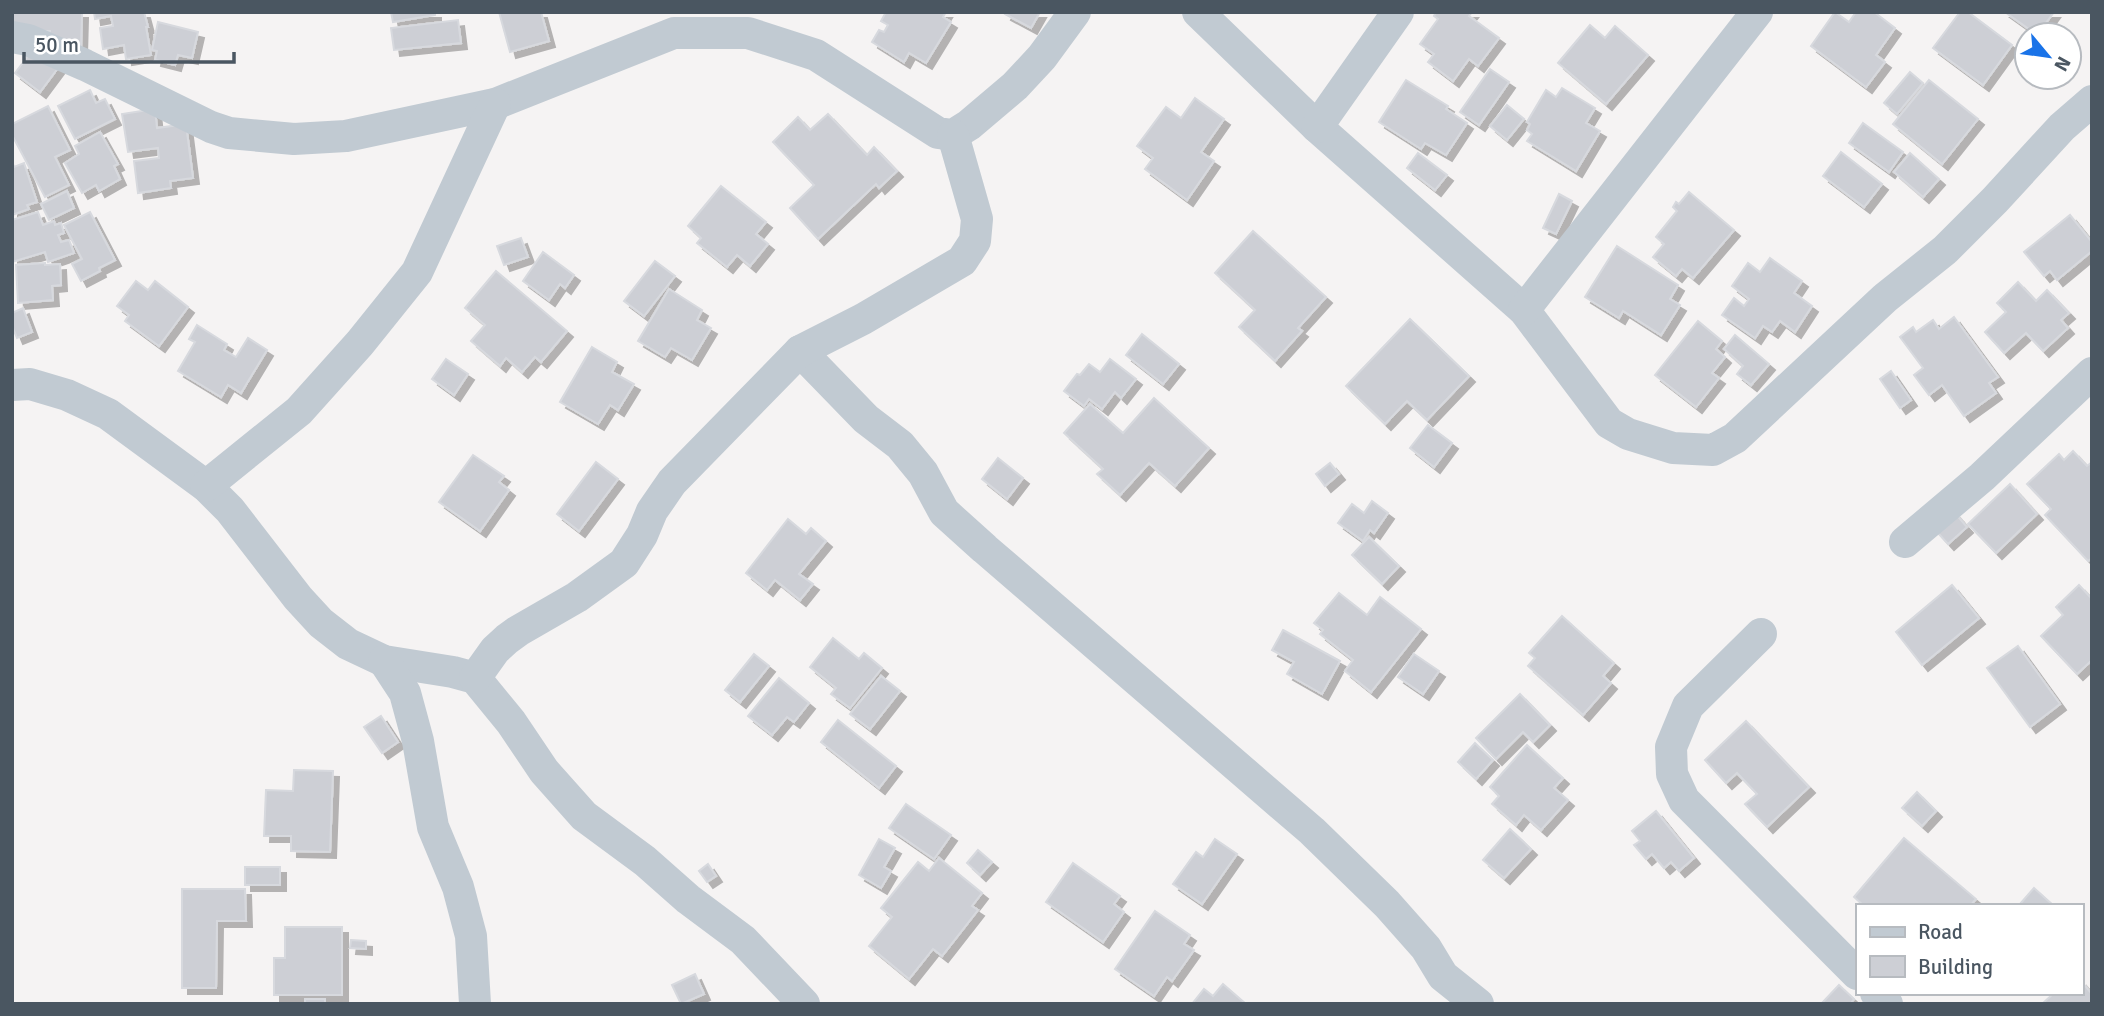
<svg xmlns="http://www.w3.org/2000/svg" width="2104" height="1016" font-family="Signika,sans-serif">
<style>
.building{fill:#cdcfd5;stroke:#d7d9de;stroke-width:2;filter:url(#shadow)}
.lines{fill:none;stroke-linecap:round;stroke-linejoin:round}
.street{stroke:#c1cad2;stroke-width:32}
</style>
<defs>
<filter id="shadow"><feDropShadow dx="6" dy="6" stdDeviation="0" flood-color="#0004"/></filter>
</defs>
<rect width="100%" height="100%" fill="#f5f3f3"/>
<g class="building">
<path d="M12,12H82L81,49H50V31H12Z"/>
<path d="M94,12H144L148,27H146L151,55L126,59L124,45L103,49L100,28L113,26L111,16L95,19Z"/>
<path d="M391,12H435V15L393,22Z"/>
<path d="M499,12H541L549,41L510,52Z"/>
<path d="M886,12H946L943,17L951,22L926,63L909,53L904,62L872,42L879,30L884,32L888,25L881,21Z"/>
<path d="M1006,12H1040L1031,28L1005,14Z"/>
<path d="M1436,12H1472L1469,16L1499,38L1478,66L1469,59L1453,81L1428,62L1434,54L1420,44L1438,19L1434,16Z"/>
<path d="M1835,12L1849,22L1856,12H1874L1895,28L1876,55L1885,62L1866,87L1811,46Z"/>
<path d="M1960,12H1968L2012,45L1983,85L1933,48Z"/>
<path d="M2005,12H2054L2037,35Z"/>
<path d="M458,20L461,43L394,50L391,28Z"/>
<path d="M158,22L198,32L192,58L178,55L175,65L155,60L157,51L152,50Z"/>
<path d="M1590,25L1605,38L1615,26L1648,55L1606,104L1558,63Z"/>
<path d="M32,51L61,64L40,92L15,73Z"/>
<path d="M1490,69L1509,82L1479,125L1460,112Z"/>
<path d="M1910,72L1923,83L1897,114L1884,103Z"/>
<path d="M1406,80L1448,106L1446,109L1467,123L1446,155L1425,143L1421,149L1379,122Z"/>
<path d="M1929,80L1978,119L1942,164L1893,124Z"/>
<path d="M1562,88L1595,108L1586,123L1600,131L1576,171L1527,141L1532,134L1527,130L1530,124L1527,122L1546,90L1556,97Z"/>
<path d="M90,90L96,103L105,99L115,119L75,139L58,106Z"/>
<path d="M1195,98L1224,119L1201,152L1214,161L1187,200L1145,169L1153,158L1137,146L1166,107L1181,118Z"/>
<path d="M1507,105L1524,119L1507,140L1490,126Z"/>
<path d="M48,106L70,150L55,157L69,185L45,197L12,135V124Z"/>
<path d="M155,109L157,128L186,124L193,178L170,181L171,188L138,193L134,161L159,158L158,148L128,152L122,114Z"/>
<path d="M828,114L867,155L874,147L897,171L879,188L876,184L818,239L790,208L814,185L773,142L798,117L810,130Z"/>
<path d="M1863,123L1903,152L1889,172L1849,143Z"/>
<path d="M100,132L118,164L114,166L120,179L99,191L96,185L82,193L65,163L79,154L75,146Z"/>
<path d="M1841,152L1882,184L1864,207L1823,176Z"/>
<path d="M1418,153L1447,175L1435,190L1407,168Z"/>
<path d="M1910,153L1939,179L1923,197L1894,172Z"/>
<path d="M12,161L14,167L24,163L37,202L27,205L29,209L12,215Z"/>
<path d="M721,186L766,222L756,234L768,244L750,266L737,255L727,267L697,243L701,238L688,226Z"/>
<path d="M67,191L74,208L49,220L41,204Z"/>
<path d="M1689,192L1734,230L1693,278L1682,269L1676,276L1653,257L1664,244L1656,237L1677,211L1673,207L1676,202L1679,204Z"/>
<path d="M1559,194L1572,201L1556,234L1543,228Z"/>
<path d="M38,212L43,225L54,221L55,225L61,223L64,233L58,235L61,242L69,240L74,253L48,262L45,252L12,262V220Z"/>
<path d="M90,212L115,260L99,268L100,271L81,281L72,264L82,259L64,225Z"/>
<path d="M2070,215L2092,242V251L2057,280L2050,271L2044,276L2024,252Z"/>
<path d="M1253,231L1326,297L1298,328L1302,331L1275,361L1239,327L1255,310L1215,273Z"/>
<path d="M521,238L528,257L504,265L497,246Z"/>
<path d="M1617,246L1678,285L1670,299L1680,305L1661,335L1623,311L1619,318L1585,297Z"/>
<path d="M543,252L574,275L565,288L560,284L549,300L523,281Z"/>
<path d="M1770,258L1802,281L1794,293L1812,306L1795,332L1780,321L1772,332L1763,326L1755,338L1722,315L1734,298L1744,306L1749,299L1732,286L1748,263L1760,272Z"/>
<path d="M655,261L675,276L644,316L624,301Z"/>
<path d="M45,263V265L60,264L61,285L52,286L53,300L18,303L16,265Z"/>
<path d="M496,271L567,331L541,362L535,357L522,372L506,358L500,366L471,341L485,325L465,308Z"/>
<path d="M136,281L148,290L155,281L188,307L159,346L125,321L129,315L117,306Z"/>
<path d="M2018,282L2036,301L2047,290L2069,313L2061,320L2068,328L2043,351L2026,333L2004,353L1985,332L2006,312L1997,303Z"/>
<path d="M669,289L702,310L697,320L711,328L692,360L671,348L665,357L638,341Z"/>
<path d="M23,308L32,332L17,338L12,326V313Z"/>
<path d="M1954,317L1998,377L1989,383L1996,393L1964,416L1942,385L1929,395L1914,375L1923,368L1900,337L1913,327L1916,332L1933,320L1939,329Z"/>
<path d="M1410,319L1469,376L1427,420L1407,401L1385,424L1346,386Z"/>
<path d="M1698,321L1722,341L1716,349L1725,357L1712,373L1719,378L1696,407L1655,375Z"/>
<path d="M197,325L227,344L224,350L236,357L248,338L267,350L241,393L228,385L221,397L178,371L195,342L189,339Z"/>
<path d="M1142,334L1179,364L1163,384L1126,355Z"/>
<path d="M1735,335L1769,364L1751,385L1737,374L1743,366L1724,349Z"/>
<path d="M592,347L617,362L612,372L634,384L618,410L610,405L598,424L560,402Z"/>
<path d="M446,359L468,374L454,395L432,379Z"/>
<path d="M1110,359L1136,379L1121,398L1115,392L1102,409L1089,399L1084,406L1064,391L1077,374L1080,375L1089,364L1100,372Z"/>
<path d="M1891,371L1911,400L1900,408L1880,379Z"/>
<path d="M1154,398L1209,448L1175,486L1149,463L1120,495L1097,474L1103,469L1064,433L1090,404L1123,433Z"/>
<path d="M1428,425L1452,443L1434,467L1410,448Z"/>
<path d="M2073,451L2087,466L2092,462V558L2088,561L2045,515L2051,509L2027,484L2059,454L2064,460Z"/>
<path d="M473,455L504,476L499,482L509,490L480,531L439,502Z"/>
<path d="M998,458L1023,478L1007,499L982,479Z"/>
<path d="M596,462L618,479L579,531L557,514Z"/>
<path d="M1330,463L1339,474L1325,486L1316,474Z"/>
<path d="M2010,484L2037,514L1996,553L1968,524Z"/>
<path d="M1372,501L1388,513L1374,533L1370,530L1363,541L1338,523L1352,504L1364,513Z"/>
<path d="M1954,512L1967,527L1948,544L1937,532Z"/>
<path d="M788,519L806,534L811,528L826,541L799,574L813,584L800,600L775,580L767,590L746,573Z"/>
<path d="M1369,537L1399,566L1382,584L1352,555Z"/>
<path d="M1952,585L1979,618L1922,665L1896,632Z"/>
<path d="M2079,585L2092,599V660L2077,674L2041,636L2063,615L2056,607Z"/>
<path d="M1339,593L1367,615L1380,597L1421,629L1371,692L1345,671L1353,660L1320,634L1323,630L1314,623Z"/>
<path d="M1562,616L1614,663L1603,676L1611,683L1583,715L1528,666L1535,658L1529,653Z"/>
<path d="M1283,630L1340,661L1322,694L1287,674L1294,662L1272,650Z"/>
<path d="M833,638L859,659L864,653L882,668L850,708L831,694L836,688L810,667Z"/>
<path d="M2018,646L2060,704L2030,727L1987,668Z"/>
<path d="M754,654L769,666L740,702L725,690Z"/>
<path d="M1414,654L1439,671L1423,694L1398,677Z"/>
<path d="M881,676L900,691L870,729L850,714Z"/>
<path d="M779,678L809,703L794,722L787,717L772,735L748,716Z"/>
<path d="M1520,694L1550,725L1533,742L1523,732L1496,759L1476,738Z"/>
<path d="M381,716L398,742L382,753L364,727Z"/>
<path d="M838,720L896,766L879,788L821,742Z"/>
<path d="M1746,721L1809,787L1767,827L1745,804L1757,794L1737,773L1726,783L1705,760Z"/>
<path d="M1475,743L1493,760L1476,779L1458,762Z"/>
<path d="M1527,745L1563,778L1554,788L1568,800L1541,830L1524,815L1516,825L1492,804L1499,796L1490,787Z"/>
<path d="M294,770L333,771L330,852L291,851V836H264L266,790L293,791Z"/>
<path d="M1917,792L1936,811L1922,826L1902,808Z"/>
<path d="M906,804L951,835L934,859L889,828Z"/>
<path d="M1656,811L1694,858L1679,871L1671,862L1664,868L1652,854L1646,859L1634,845L1640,841L1632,831Z"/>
<path d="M1510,829L1531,849L1504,878L1483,860Z"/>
<path d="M1904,838L1976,899L1970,906H1864L1854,897Z"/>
<path d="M879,839L895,848L884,867L891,871L881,888L859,875Z"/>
<path d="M1215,839L1237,854L1202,904L1173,884L1196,852L1203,857Z"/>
<path d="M978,850L992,862L980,875L967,863Z"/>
<path d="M939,858L982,893L972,906L978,910L942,956L933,949L909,979L869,946L892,917L881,908L918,862L929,871Z"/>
<path d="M1073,863L1120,896L1114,904L1124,912L1103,942L1046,902Z"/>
<path d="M708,864L716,876L707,882L699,871Z"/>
<rect x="245" y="867" width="35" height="18"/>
<path d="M2034,888L2054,906H2022L2020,904Z"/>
<path d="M182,889H245L246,921H217L216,988H182Z"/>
<path d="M1155,911L1190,935L1184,944L1194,950L1172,981L1167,977L1154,996L1115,969Z"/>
<path d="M285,927H342V995H274V958H285Z"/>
<path d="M351,940L366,941V949L350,948Z"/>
<path d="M695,974L704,994L681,1004L672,985Z"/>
<path d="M2081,981L2092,994V1004H2042L2054,993H2081Z"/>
<path d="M1223,984L1246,1004H1192L1204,989L1213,996Z"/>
<path d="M1839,985L1854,999L1850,1004H1821Z"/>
<rect x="305" y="999" width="20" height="5"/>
</g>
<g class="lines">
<g class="street">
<path d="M1198,12L1317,127L1524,310L1609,423L1628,434L1673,448L1713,450L1735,438L1885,298L1945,250L1995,200L2062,127L2092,101"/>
<path d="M12,37L28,40L85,65L211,127L229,133L294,139L346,136L495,104L674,33H748L816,55L938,133L953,135L969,125L1015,86L1042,57L1075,12"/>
<path d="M1317,127L1398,12"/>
<path d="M1524,310L1757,12"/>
<path d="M800,351L866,419L900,445L923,473L944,512L985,549L1312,831L1387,904L1426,948L1443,976L1478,1004"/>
<path d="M12,385L30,384L67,395L108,414L206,486L230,510L298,598L321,623L348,644L384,661L453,672L475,678L511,722L544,771L584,816L645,861L688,899L743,940L804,1004"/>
<path d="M206,486L299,411L360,343L417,272L495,104"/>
<path d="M1905,542L1982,477L2092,373"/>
<path d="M1761,634L1688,706L1671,747L1672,774L1684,800L1857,974"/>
<path d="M384,661L405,693L418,741L433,827L458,887L471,936L475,1004"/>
<path d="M475,678L495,650L507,639L518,631L577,597L624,563L642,535L652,511L672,482L800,351L863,319L962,261L975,241L977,219L953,135"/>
<path d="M1876,993L1887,1004"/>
</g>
</g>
<rect width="2104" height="1016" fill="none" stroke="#4a5661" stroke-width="28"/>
<rect x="1856" y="904" width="228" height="91" fill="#ffffff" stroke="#b7bbc0" stroke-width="2"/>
<rect x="1870" y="927" width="35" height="10" fill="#c1cad2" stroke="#b7bbc0" stroke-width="2"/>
<text x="1918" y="939" font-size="21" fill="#4a5661">Road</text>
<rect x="1870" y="956" width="35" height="21" fill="#cdcfd5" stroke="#b7bbc0" stroke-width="2"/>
<text x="1918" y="974" font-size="21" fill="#4a5661">Building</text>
<g transform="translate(2048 56) rotate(119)"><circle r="33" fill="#ffffff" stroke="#b7bbc0" stroke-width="2"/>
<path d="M0-5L12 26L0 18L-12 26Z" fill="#1a73e8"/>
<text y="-10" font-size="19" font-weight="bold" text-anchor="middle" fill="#4a5661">N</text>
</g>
<path d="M24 52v10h210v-10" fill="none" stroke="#4a5661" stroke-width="3.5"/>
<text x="35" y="52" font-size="21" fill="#4a5661" stroke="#ffffff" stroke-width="5" paint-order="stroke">50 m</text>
</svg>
